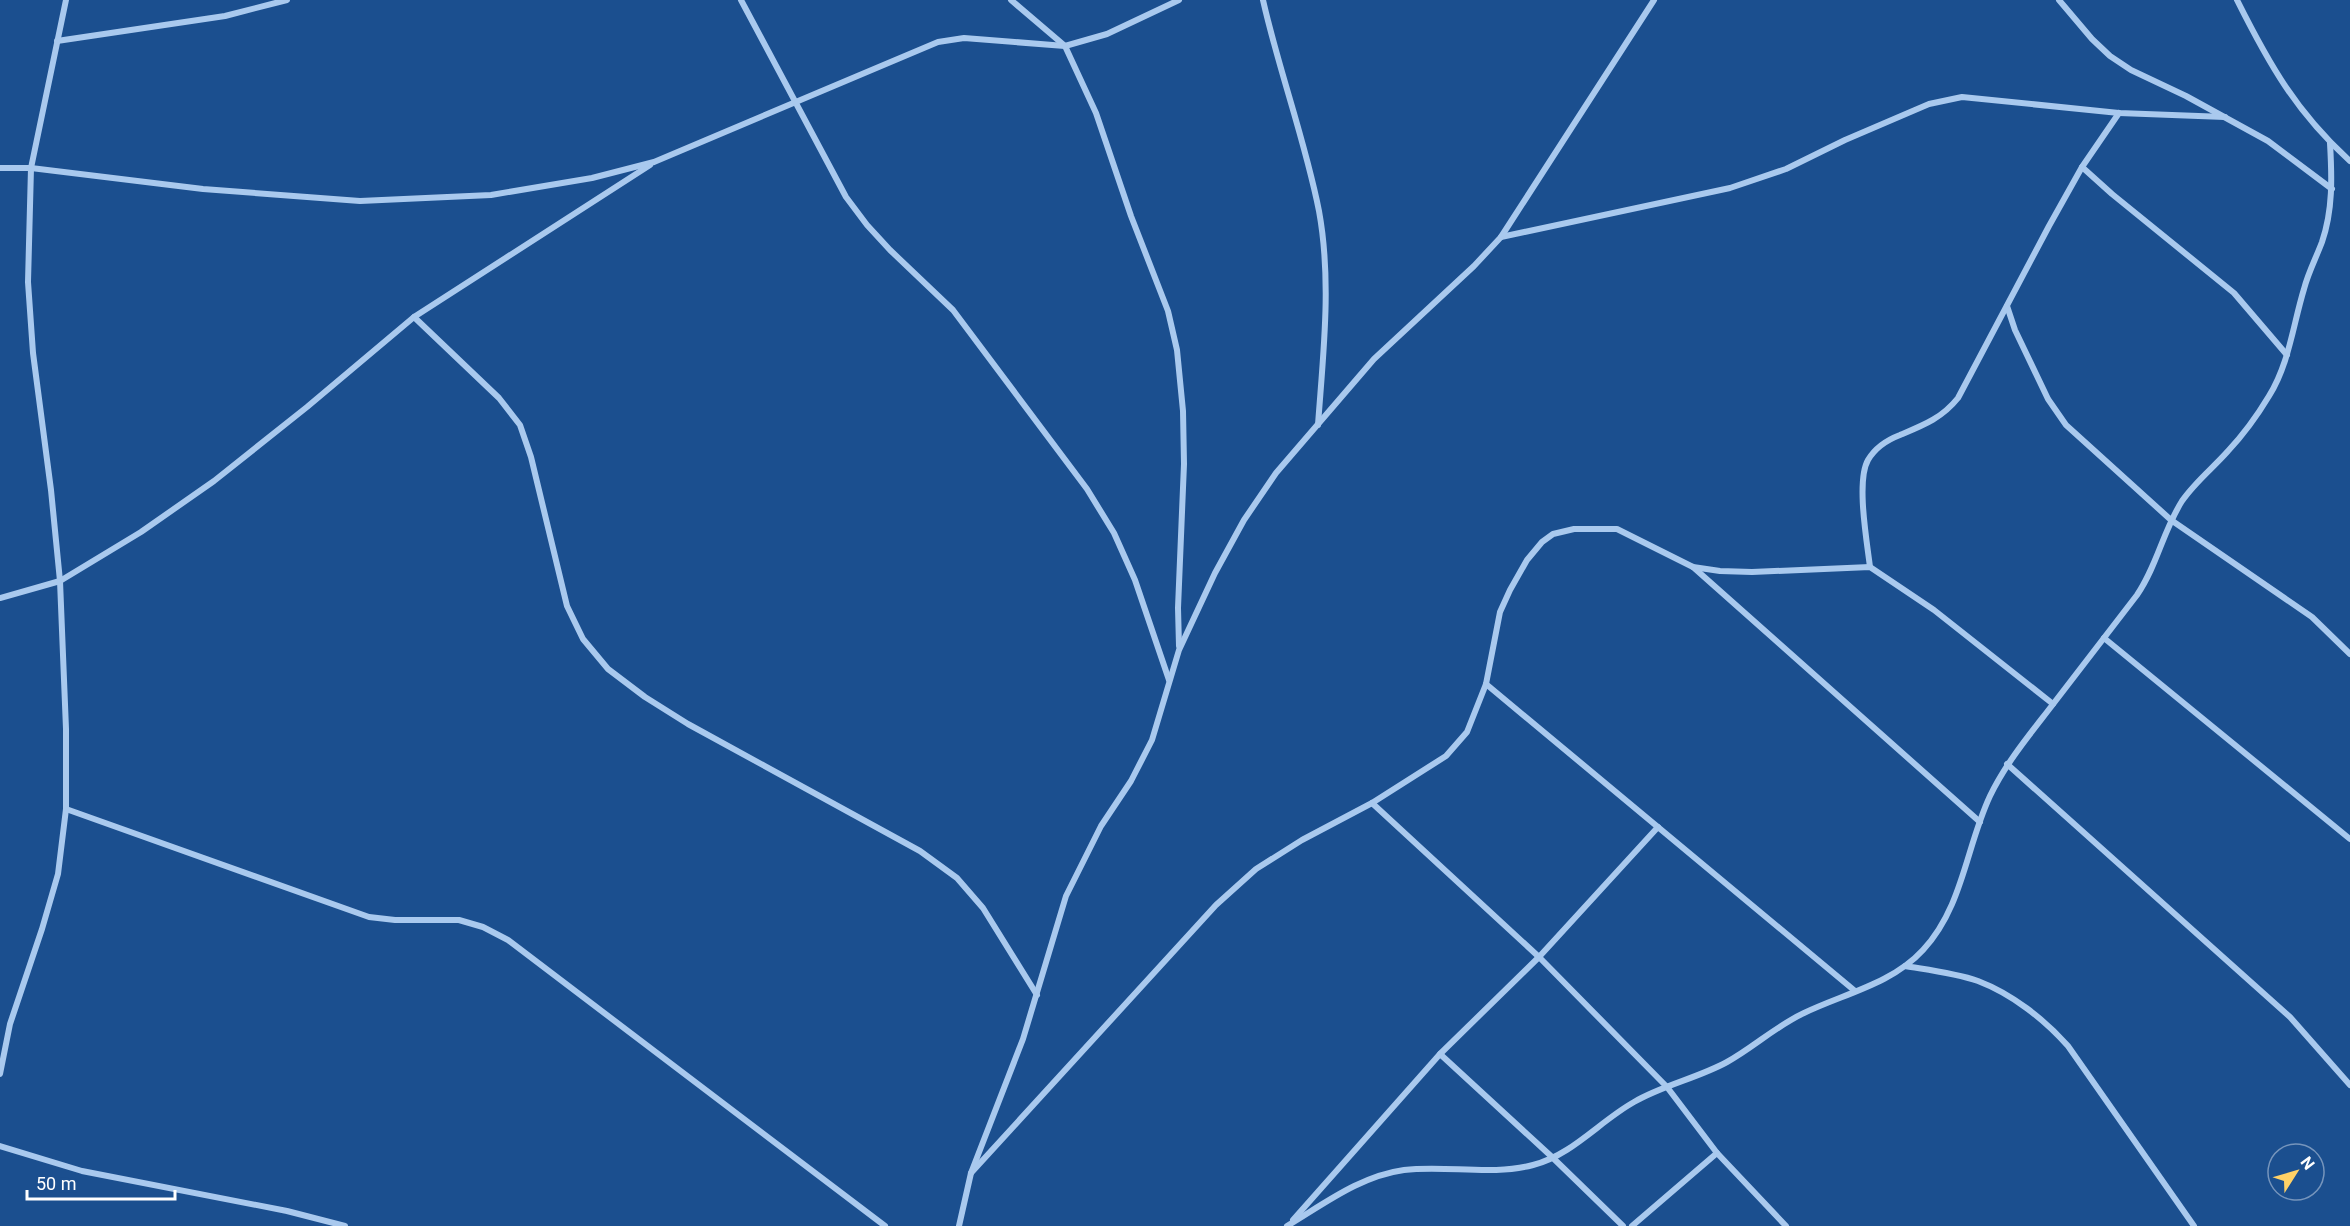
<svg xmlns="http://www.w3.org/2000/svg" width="2350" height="1226" font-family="Roboto,sans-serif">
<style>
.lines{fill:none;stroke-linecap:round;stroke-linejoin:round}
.street{stroke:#a9c9ee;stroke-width:6}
</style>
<rect width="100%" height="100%" fill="#1b4f8f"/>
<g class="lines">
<g class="street">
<path d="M741,0L846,197L867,225L890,250L953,310L1087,489L1114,533L1135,580L1169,680"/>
<path d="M1011,0L1065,46L1096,113L1131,216L1168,311L1177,350L1183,411L1184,464L1178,608L1179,646"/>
<path d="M1263,0C1279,71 1305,140 1319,211C1332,282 1323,355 1318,425"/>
<path d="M2059,0L2092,39L2110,56L2131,70L2186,96L2268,141L2332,189"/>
<path d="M2237,0C2269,64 2296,112 2350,161"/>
<path d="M57,41L225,16L287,0"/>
<path d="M2082,167L2112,194L2234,293L2287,355"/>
<path d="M0,168H31L203,189L360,201L491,195L592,178L654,162L938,42L964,38L1065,46L1107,34L1179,0"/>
<path d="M1501,237L1730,188L1786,169L1845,140L1929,104L1962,97L2119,113L2225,117"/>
<path d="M2007,306L2015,330L2048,399L2066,425L2171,520L2312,617L2350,654"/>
<path d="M414,317L499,398L520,425L531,457L567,606L583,639L608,669L645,697L688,724L920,851L957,878L983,908L1037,995"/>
<path d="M1693,567L1980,822"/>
<path d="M1870,567C1867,542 1856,481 1868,460C1875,448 1887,440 1900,435C1924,425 1942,418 1958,398L2049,226L2082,167L2119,113"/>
<path d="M0,598L60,581L141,532L214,481L307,407L414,317L650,165"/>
<path d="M2104,638L2350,839"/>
<path d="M1486,684L1855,991"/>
<path d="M2007,764L2290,1017L2350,1085"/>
<path d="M1372,803L1539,957L1667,1087L1717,1153L1786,1226"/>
<path d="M66,809L369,917L395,920H459L483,927L508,940L885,1226"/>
<path d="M1905,966C1929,970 1955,973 1978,981C2012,994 2044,1019 2068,1046L2194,1226"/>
<path d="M1440,1054L1552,1157L1623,1226"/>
<path d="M0,1074L10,1024L42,929L58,874L66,809V729L60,581L51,490L33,353L28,282L31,168L66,0"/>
<path d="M0,1146L82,1171L287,1211L345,1226"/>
<path d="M971,1173L1216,905L1256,869L1302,840L1372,803L1446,756L1467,732L1486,684L1500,612L1510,590L1527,560L1542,542L1553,534L1574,529H1617L1693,567L1720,571L1752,572L1870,567L1934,610L2053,704"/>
<path d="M1293,1220L1440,1054L1539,957L1658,827"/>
<path d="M959,1226L971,1173L1023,1039L1066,896L1101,826L1131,781L1152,740L1179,650L1215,573L1244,520L1276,473L1374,359L1474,266L1501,237L1654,0"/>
<path d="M1287,1226C1324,1204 1360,1176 1404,1170C1447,1165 1491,1176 1533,1165C1572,1155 1600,1121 1634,1102C1663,1085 1698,1078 1727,1062C1754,1047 1776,1026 1804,1013C1843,994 1892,984 1923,950C1963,907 1966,847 1990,796C2005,765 2026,739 2047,712C2077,673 2107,634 2137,595C2157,566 2163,531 2182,501C2195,482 2213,468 2228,451C2243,435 2257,416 2269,396C2289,364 2293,325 2304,289C2308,273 2316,258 2322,242C2333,210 2332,177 2330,143"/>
<path d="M1632,1226L1717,1153"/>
</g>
</g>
<g transform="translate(2296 1172) rotate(53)"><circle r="28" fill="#1b4f8f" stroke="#7695bc" stroke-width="1.5"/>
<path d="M0-4.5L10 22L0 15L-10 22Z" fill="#ffd166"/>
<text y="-9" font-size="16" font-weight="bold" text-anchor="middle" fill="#ffffff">N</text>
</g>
<path d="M27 1190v9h148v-9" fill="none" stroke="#ffffff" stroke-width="3"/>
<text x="36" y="1190" font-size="18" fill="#ffffff" stroke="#1b4f8f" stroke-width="4.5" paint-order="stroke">50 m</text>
</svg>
